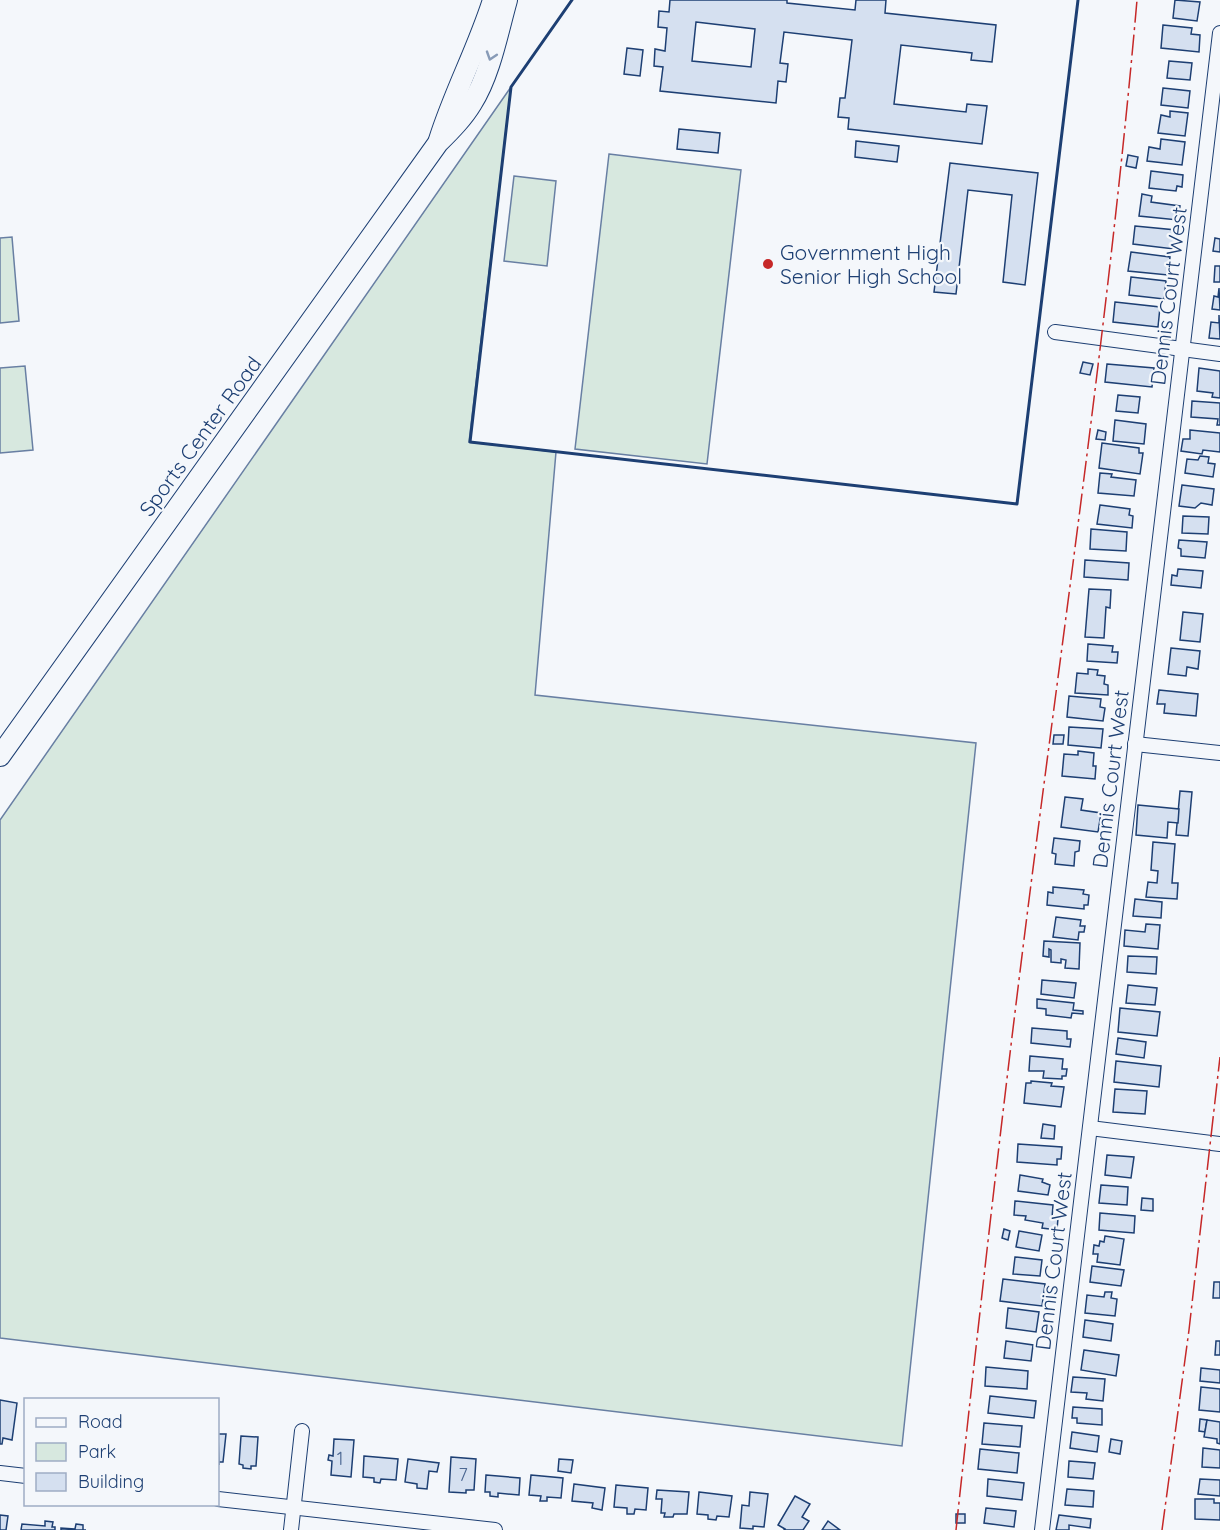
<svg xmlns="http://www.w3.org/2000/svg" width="1220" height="1530" font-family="Quicksand,sans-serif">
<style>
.green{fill:#d7e8df;stroke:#687fa3;stroke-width:1.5}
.building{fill:#d5e0f0;stroke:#1d3f73;stroke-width:1.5;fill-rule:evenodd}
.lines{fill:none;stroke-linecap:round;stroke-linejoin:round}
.minor-casing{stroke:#1d3f73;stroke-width:16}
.secondary-casing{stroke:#1d3f73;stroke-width:22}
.minor{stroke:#f4f7fb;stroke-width:14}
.secondary{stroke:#f4f7fb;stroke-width:20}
.wall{stroke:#1d3f73;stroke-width:3}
.power{stroke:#c62828;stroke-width:1.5;stroke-dasharray:21 4.5 3 4.5;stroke-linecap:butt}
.oneway{stroke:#889bb7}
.poi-dot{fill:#c62828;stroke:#f4f7fb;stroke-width:2}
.labels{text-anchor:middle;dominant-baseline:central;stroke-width:4.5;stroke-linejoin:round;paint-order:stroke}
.number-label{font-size:18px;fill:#4b6792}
.poi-label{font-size:21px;fill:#1d3f73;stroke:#f4f7fb;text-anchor:start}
.street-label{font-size:21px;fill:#1d3f73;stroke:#f4f7fb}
</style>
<rect width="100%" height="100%" fill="#f4f7fb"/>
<g class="green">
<path d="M511,87L469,442L556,452L535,695L976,743L902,1446L0,1338V820Z"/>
<path d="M609,154L741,170L707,464L575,449Z"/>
<path d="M514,176L556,181L547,266L504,261Z"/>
<path d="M12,237L19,321L0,323V238Z"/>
<path d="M25,366L33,450L0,453V368Z"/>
</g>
<g class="building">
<path d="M670,0H787V3L855,10L856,0H886L885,13L996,25L992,62L971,60L972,53L901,45L894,104L966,112L967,104L987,106L982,144L848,129L849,118L838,117L840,98H845L852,40L784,32L780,63L788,64L786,82L778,81L776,103L660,91L663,67L654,66L655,49L665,51L667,28L658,27L659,11L669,12ZM696,22L755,29L751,67L692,61Z"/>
<path d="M1175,0L1200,2L1197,21L1173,18Z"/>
<path d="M1163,25L1192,28L1191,34L1200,35L1199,52L1161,48Z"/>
<path d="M627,48L643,50L640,76L624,74Z"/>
<path d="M1169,61L1192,63L1190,80L1167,78Z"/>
<path d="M1163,88L1190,91L1188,108L1161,105Z"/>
<path d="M1170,111L1188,113L1185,136L1158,133L1161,115L1170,117Z"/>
<path d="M679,129L720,133L718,153L677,149Z"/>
<path d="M1161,139L1185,142L1182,165L1147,161L1149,147L1160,149Z"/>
<path d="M856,141L899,146L897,162L855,157Z"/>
<path d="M1128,155L1138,157L1136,168L1126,166Z"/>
<path d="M950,163L1038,173L1025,285L1003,282L1012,195L968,190L956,294L934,292Z"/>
<path d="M1151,171L1183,175L1182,187L1177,186L1176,191L1149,188Z"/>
<path d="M1142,194L1152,196L1151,202L1180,206L1178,220L1139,216Z"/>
<path d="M1135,226L1176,230L1174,249L1133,244Z"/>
<path d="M1215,238L1220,239V252L1213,251Z"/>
<path d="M1131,252L1170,257L1168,275L1128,271Z"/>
<path d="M1215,266H1220V282H1214Z"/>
<path d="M1131,277L1166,281L1164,299L1129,295Z"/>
<path d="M1219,288L1220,310L1212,309L1214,296L1218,297Z"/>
<path d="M1115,302L1160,307L1158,327L1113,322Z"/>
<path d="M1219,315L1220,339L1209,338L1211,322L1219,323Z"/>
<path d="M1083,362L1093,364L1090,375L1080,373Z"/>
<path d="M1107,364L1154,368L1152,387L1105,382Z"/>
<path d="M1199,368L1220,371V398L1212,397L1213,393L1197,391Z"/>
<path d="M1118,395L1140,397L1138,413L1116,411Z"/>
<path d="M1192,401L1220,403V425H1217L1218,419L1191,417Z"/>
<path d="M1115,420L1146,424L1144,444L1113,441Z"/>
<path d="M1098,430L1106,432L1105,440L1096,439Z"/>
<path d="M1190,430L1220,433V452L1203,450L1202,454L1181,451L1183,439H1190Z"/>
<path d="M1102,443L1139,448V453H1143L1140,474L1099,468Z"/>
<path d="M1200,456L1209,457L1208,463L1215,464L1213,477L1185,473L1187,459L1198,460Z"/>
<path d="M1100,473L1112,474L1111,477L1136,480L1134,496L1098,493Z"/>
<path d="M1182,485L1214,489L1212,505L1201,503L1195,508L1179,506Z"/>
<path d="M1100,505L1130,509L1129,515L1133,516L1132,528L1097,524Z"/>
<path d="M1183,516L1209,517L1208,534L1182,533Z"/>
<path d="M1091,529L1127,532L1126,551L1090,549Z"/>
<path d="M1179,540L1207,542L1205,558L1181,556V549L1178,548Z"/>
<path d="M1085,560L1129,563L1128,580L1084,577Z"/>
<path d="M1178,569L1203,571L1201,588L1171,585L1172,575L1177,576Z"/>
<path d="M1089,589L1111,590L1110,608L1106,607L1104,638L1085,637Z"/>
<path d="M1183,612L1203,614L1200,642L1180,640Z"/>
<path d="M1088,644L1113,646L1112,652H1118L1117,663L1087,661Z"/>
<path d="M1171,648L1200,651L1198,669L1187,667L1186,676L1168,674Z"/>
<path d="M1088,669L1098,670L1097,675L1105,676L1104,684L1108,685V695L1075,693L1077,673L1088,674Z"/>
<path d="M1159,690L1198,694L1196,716L1164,713L1165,704H1157Z"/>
<path d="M1069,696L1101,699L1100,707L1105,708L1103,721L1067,717Z"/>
<path d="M1069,727L1103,729L1101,748L1068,745Z"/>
<path d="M1054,735H1064L1063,744H1053Z"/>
<path d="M1078,751L1094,753L1093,766H1096L1095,779L1062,776L1064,754L1078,755Z"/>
<path d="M1180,791L1192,792L1188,836L1176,835Z"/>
<path d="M1065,797L1083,799L1081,810L1101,813L1098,832L1061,827Z"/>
<path d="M1138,805L1179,809L1178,823L1168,822L1167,838L1136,835Z"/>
<path d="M1054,838L1080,841L1079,851L1075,852L1074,866L1055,864L1056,854L1052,853Z"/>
<path d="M1153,842L1175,844L1172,883H1178L1177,899L1146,897L1148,882L1157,883L1158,871L1151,870Z"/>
<path d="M1053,887L1084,890L1083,894L1089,895L1088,905H1084V909L1047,905L1048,892L1053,893Z"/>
<path d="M1135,899L1162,902L1161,918L1133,916Z"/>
<path d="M1056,917L1081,920L1080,926H1085L1084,932H1079L1078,940L1053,937Z"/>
<path d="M1146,924L1160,925L1158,949L1124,946L1125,930L1145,932Z"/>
<path d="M1044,941L1080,943L1079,969L1065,968L1066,960L1061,959V963L1051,962V950L1049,949V957L1043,956Z"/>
<path d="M1128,956L1157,957L1156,974L1127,972Z"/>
<path d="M1042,980L1076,983L1074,998L1041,994Z"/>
<path d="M1128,985L1157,988L1155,1005L1126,1003Z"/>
<path d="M1037,999L1074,1003L1073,1010L1083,1011V1014L1072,1013L1071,1018L1046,1015V1009L1037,1008Z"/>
<path d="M1120,1008L1160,1012L1157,1036L1118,1032Z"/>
<path d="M1032,1028L1067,1031V1039H1071L1070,1047L1031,1043Z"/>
<path d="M1118,1038L1146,1042L1144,1058L1116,1054Z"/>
<path d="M1030,1056L1063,1059L1062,1069H1067L1066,1076H1062V1079L1043,1078L1044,1071H1029Z"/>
<path d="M1116,1061L1161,1066L1159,1087L1114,1082Z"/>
<path d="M1031,1081L1052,1083L1051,1086L1064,1087L1061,1107L1024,1103L1026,1083H1031Z"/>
<path d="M1115,1089L1147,1091L1145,1114L1113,1112Z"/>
<path d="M1043,1124L1055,1126L1054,1139L1041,1138Z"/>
<path d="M1018,1144L1062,1147L1061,1159H1057V1165L1017,1162Z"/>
<path d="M1107,1155L1134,1157L1131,1178L1105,1175Z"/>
<path d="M1020,1175L1043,1179L1042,1182L1050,1185L1048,1195L1018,1191Z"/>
<path d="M1101,1185L1128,1187L1127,1205L1099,1203Z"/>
<path d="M1142,1198L1153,1199V1211L1141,1210Z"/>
<path d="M1015,1201L1053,1205L1052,1218H1058L1057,1230L1042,1228L1043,1223L1025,1220L1026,1216L1014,1215Z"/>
<path d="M1100,1213L1135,1216L1134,1233L1099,1230Z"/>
<path d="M1004,1229L1010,1231L1008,1240L1002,1238Z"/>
<path d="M1019,1231L1042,1235L1039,1251L1016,1247Z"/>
<path d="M1105,1236L1124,1239L1120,1265L1097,1262L1098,1254H1093L1094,1245L1099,1246L1100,1241L1104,1242Z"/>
<path d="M1015,1257L1042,1260L1040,1276L1013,1274Z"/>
<path d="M1092,1266L1124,1270L1121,1286L1090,1282Z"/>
<path d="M1003,1279L1045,1284L1042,1306L1000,1301Z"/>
<path d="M1214,1282H1220V1298H1213Z"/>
<path d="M1105,1292H1112L1111,1298L1117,1299L1115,1316L1085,1313L1087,1295L1104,1297Z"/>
<path d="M1008,1308L1039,1312L1036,1332L1006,1328Z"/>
<path d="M1085,1320L1113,1324L1111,1341L1083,1337Z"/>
<path d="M1006,1341L1033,1345L1031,1361L1004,1358Z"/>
<path d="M1216,1341H1220V1355H1215Z"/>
<path d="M1084,1350L1119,1355L1116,1376L1081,1370Z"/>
<path d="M986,1367L1028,1371L1027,1389L985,1386Z"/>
<path d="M1201,1368L1220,1370V1383L1200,1381Z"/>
<path d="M1073,1377L1105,1379L1103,1401L1086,1399L1087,1393L1071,1392Z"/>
<path d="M1201,1387L1220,1389V1412L1199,1410Z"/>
<path d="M990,1396L1036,1401L1034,1418L988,1413Z"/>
<path d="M0,1400L17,1403L12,1440L3,1438L2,1444H0Z"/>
<path d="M1073,1407L1102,1409V1425L1077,1423V1418H1072Z"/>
<path d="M1200,1419L1207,1420L1205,1432L1199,1431Z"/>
<path d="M1207,1420L1220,1422V1444L1217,1443V1439L1204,1437Z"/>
<path d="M984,1423L1022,1426L1020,1447L982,1444Z"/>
<path d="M1072,1432L1099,1436L1097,1452L1070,1448Z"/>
<path d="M218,1434H226L223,1462H219V1465Z"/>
<path d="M241,1436L258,1437L256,1466H251V1469L243,1468V1465L239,1464Z"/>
<path d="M334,1439L354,1440L351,1477L331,1475L332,1461L328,1460L329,1455L333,1456Z"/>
<path d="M1111,1439L1122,1441L1120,1454L1109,1452Z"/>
<path d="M1203,1448L1220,1450V1468L1202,1467Z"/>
<path d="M980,1449L1019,1453L1017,1473L978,1469Z"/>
<path d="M364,1456L398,1459L396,1480L381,1479L380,1483L374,1482V1478L363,1477Z"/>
<path d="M451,1457L476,1459L474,1490H466V1493L449,1492Z"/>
<path d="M408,1459L439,1463L437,1472L429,1471L427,1489L417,1488V1484L405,1482Z"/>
<path d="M559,1459L573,1460L571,1473L558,1471Z"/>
<path d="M1069,1461L1095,1463L1093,1479L1068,1477Z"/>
<path d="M486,1475L520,1478L519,1495L498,1493V1497L490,1496V1492H485Z"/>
<path d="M531,1475L563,1478L561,1498L547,1497V1501H540L541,1496L529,1495Z"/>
<path d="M988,1479L1024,1483L1022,1500L987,1496Z"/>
<path d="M1200,1479L1220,1480V1496L1198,1494Z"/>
<path d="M574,1484L605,1488L602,1510L592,1508L593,1503L572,1501Z"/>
<path d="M616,1485L648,1488L646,1510L635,1509L634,1514H627V1508L614,1507Z"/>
<path d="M1067,1489L1094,1491L1093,1507L1065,1505Z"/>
<path d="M657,1490L689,1492L687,1514H674L673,1517H664L665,1513H661L662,1499H656Z"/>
<path d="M699,1492L732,1496L729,1517L717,1516L716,1520L708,1519V1515L697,1514Z"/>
<path d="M750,1492L768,1494L764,1527L753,1526V1529L740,1528L742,1505L749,1506Z"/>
<path d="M795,1496L810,1504L802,1517L809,1521L803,1530H784L785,1529L778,1525Z"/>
<path d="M1195,1499H1214V1503H1220V1520L1195,1519Z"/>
<path d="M986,1508L1016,1511L1014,1527L984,1523Z"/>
<rect x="956" y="1514" width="9" height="9"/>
<path d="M0,1515L8,1516L6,1530H0Z"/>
<path d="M1059,1515L1091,1519L1090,1528L1069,1525V1530H1056Z"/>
<path d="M45,1521L53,1522L52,1527H55V1530H21L22,1524L45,1526Z"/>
<path d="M828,1521L840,1530H822Z"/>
<path d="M76,1524L83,1525V1530H86H61V1528L75,1529Z"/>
</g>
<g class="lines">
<g class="minor-casing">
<g id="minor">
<path d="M1055,332L1220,354"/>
<path d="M1135,744L1220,753"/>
<path d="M1090,1128L1220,1144"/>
<path d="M0,1473L26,1476"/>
<path d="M218,1499L495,1530"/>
<path d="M291,1530L302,1431"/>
<path d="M1042,1530L1220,33"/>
</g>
</g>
<g class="secondary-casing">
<g id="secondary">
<path d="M439,140C454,92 478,48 493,0"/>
<path d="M0,756L438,143C451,130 463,118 472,103C490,75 498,32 507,0"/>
</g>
</g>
<use href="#minor" class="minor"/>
<use href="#secondary" class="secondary"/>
<path class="wall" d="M572,0L511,87L470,442L1017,504L1078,0"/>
<g class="power">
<path d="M956,1530C979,1317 1003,1104 1030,892C1068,595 1111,298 1137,0"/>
<path d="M1162,1530L1189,1330L1220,1057"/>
</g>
</g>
<defs><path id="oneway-chevron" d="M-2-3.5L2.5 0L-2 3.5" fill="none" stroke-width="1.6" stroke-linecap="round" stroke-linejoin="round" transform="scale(1.5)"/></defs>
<use class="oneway" href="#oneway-chevron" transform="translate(491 56) rotate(108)"/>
<circle class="poi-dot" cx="768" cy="264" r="6"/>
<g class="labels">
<g class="number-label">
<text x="340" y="1458">1</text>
<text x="463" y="1474">7</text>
</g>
<g class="poi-label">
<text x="780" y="252">Government High<tspan x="780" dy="24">Senior High School</tspan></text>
</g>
<g class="street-label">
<text transform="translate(1168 296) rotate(-83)">Dennis Court West</text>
<text transform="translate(200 436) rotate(-54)">Sports Center Road</text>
<text transform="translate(1110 779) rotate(-83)">Dennis Court West</text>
<text transform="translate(1053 1261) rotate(-83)">Dennis Court West</text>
</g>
</g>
<rect x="24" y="1398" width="195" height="108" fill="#f4f7fb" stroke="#9eadc5" stroke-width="1.5"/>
<rect x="36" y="1418" width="30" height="9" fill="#f4f7fb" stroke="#9eadc5" stroke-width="1.5"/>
<text x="78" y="1428" font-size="18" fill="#1d3f73">Road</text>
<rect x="36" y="1443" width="30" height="18" fill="#d7e8df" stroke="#9eadc5" stroke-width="1.5"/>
<text x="78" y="1458" font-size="18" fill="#1d3f73">Park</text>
<rect x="36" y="1473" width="30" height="18" fill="#d5e0f0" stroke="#9eadc5" stroke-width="1.5"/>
<text x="78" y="1488" font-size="18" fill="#1d3f73">Building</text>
</svg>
